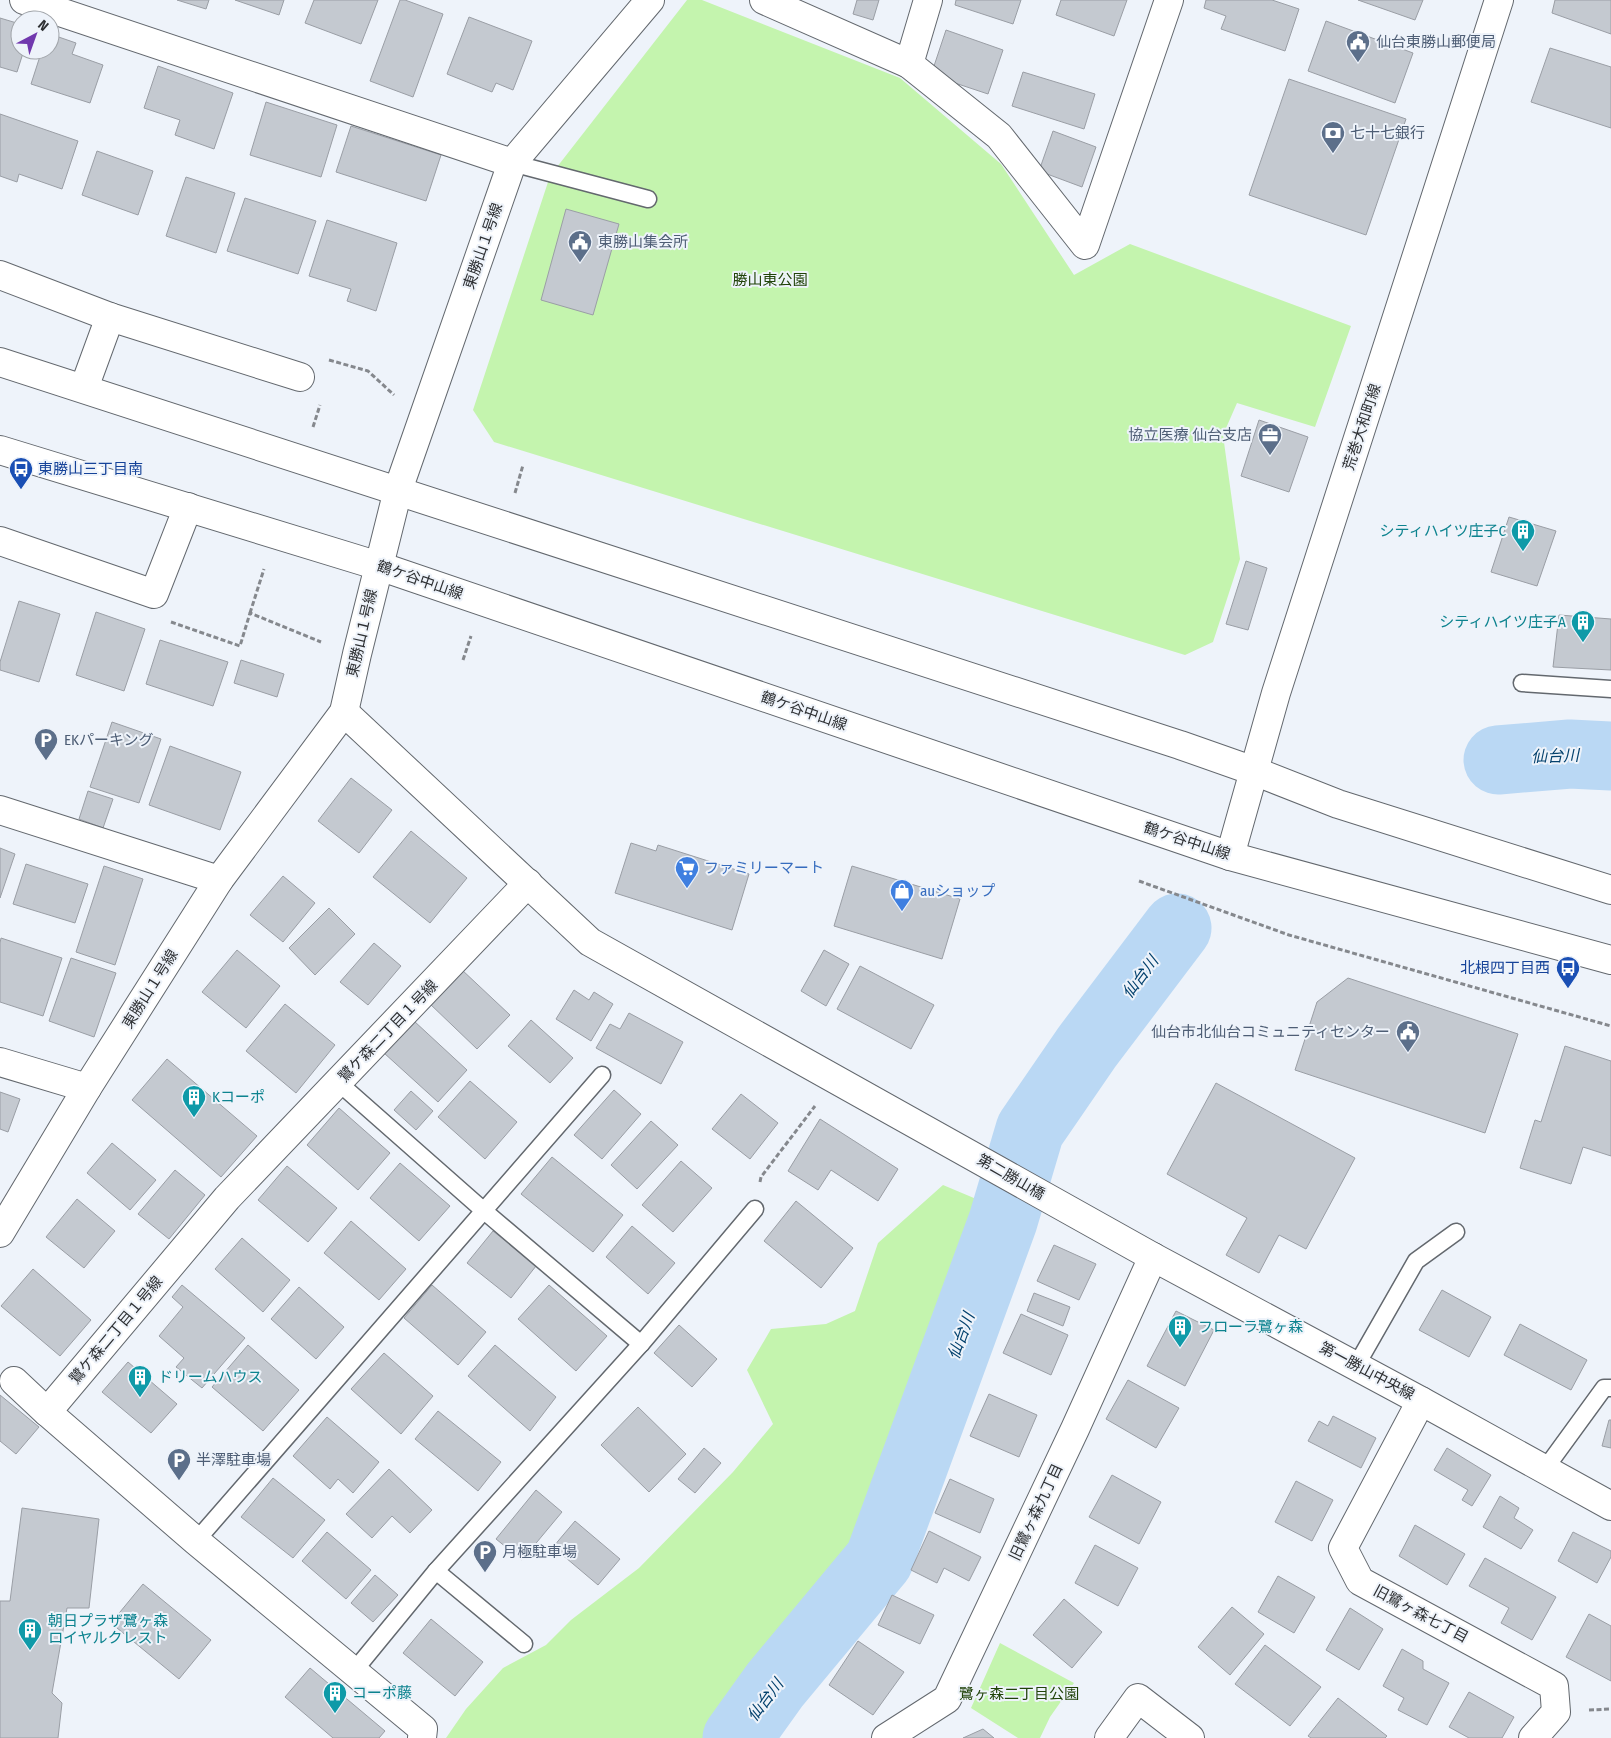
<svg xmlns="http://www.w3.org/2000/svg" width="1611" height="1738" font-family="'Fira Sans Condensed','Noto Sans JP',sans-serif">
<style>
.green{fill:#c4f4ae}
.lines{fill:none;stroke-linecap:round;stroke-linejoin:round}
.river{stroke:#bad8f4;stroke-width:69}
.building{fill:#c4c9d0;stroke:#9a9ea5}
.service-casing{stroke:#63686e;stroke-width:19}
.minor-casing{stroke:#63686e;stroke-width:30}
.tertiary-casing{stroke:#63686e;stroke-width:30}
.path{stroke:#85888d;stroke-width:3;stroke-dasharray:5 2.5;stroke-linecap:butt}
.service{stroke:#fff;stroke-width:16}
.minor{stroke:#fff;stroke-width:28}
.tertiary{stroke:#fff;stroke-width:28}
.labels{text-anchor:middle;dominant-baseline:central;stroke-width:4;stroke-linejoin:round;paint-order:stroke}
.service-label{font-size:15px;fill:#4e5e75;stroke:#eef3fa;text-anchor:start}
.street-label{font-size:15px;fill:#2e3033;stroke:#eef3fa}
.park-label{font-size:15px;fill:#204308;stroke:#eef3fa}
.transit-label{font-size:15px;fill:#164399;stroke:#eef3fa;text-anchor:start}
.culture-label{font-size:15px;fill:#0d838f;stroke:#eef3fa;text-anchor:start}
.shop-label{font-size:15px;fill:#366cbe;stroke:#eef3fa;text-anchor:start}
.water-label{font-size:16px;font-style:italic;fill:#04426e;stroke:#eef3fa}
</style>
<rect width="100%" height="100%" fill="#eef3fa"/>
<g class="green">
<path d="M687,0H702L900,78L1001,164L1074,275L1130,244L1351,326L1315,427L1237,403L1223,435L1240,559L1213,642L1185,655L494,442L473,410L550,176Z"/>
<path d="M943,1185L1000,1209L920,1422L869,1529L824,1603L724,1738H446L466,1709L503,1668L546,1645L571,1620L639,1568L733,1472L773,1424L747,1370L771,1329L826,1324L855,1311L878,1243Z"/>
<path d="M1000,1643L1074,1683L1050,1717L1040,1738H1018L971,1708Z"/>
</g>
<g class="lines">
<g class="river">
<path d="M1498,760L1570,754L1611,756"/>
<path d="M737,1738L775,1685L879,1560L1003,1221L1030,1130L1087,1047L1177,928"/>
</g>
</g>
<g class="building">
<path d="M177,0H209L206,9Z"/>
<path d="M235,0H284L279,15Z"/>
<path d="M314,0H378L361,44L305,23Z"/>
<path d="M400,0H405L443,14L413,97L370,81Z"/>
<path d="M857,0H879L873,20L853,14Z"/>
<path d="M956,0H1021L1013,24L955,5Z"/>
<path d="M1061,0H1127L1114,36L1056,15Z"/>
<path d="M1206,0H1272L1299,9L1285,51L1221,29L1226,16L1204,8Z"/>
<path d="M1358,0H1423L1415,20Z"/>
<path d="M1555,0H1611V34L1552,13Z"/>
<path d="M469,17L532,41L513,90L496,83L492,92L447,74Z"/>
<path d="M0,18L20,24V50H24L17,72L0,67Z"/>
<path d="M1326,21L1413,53L1395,103L1308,71Z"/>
<path d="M946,30L1003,50L988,94L931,75Z"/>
<path d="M50,34L76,43L72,54L103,65L90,103L31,84L42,50H50Z"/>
<path d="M1550,48L1611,67V128L1531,102Z"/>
<path d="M158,66L233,93L214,149L175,135L180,120L144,108Z"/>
<path d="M1023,72L1095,94L1084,129L1012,106Z"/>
<path d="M1289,79L1406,119L1366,235L1249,195Z"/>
<path d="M266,102L337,125L321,177L250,155Z"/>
<path d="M0,114L78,141L62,189L19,174L17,182L0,176Z"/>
<path d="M351,126L441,155L426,201L336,172Z"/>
<path d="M1053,131L1096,147L1082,187L1039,171Z"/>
<path d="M97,151L153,171L138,215L82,195Z"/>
<path d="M186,177L235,193L216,253L166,236Z"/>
<path d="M245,198L316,221L298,274L227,251Z"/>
<path d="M566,209L619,224L593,315L541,300Z"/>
<path d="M327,220L397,243L376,311L347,301L351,289L309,276Z"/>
<path d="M1259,420L1308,437L1289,492L1241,476Z"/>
<path d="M1509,517L1556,531L1537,586L1491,572Z"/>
<path d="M1246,561L1267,568L1248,630L1226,624Z"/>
<path d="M19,601L60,614L39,682L0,670V662Z"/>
<path d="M96,612L145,629L124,691L76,675Z"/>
<path d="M1559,615L1611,619V670L1553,667Z"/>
<path d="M160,640L228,662L213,706L146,684Z"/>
<path d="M241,660L284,674L277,697L234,683Z"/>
<path d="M112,722L161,739L139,803L90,787Z"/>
<path d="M170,746L241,772L220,830L149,805Z"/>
<path d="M351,778L392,810L359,853L318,821Z"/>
<path d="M88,791L113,799L103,828L79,819Z"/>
<path d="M411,831L467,878L430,923L373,877Z"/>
<path d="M631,843L656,851L658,845L749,874L732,930L615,893Z"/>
<path d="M0,848L15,854L0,898Z"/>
<path d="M26,864L88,884L75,923L13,904Z"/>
<path d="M104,866L143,879L115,965L76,952Z"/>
<path d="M852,866L960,899L942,959L834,926Z"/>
<path d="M283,876L315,903L283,942L250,915Z"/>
<path d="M329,908L355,934L315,975L289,948Z"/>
<path d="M1,938L62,958L43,1016L0,1002V943Z"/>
<path d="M374,943L401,966L368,1005L340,982Z"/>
<path d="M237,950L280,986L246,1028L202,992Z"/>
<path d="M824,950L849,964L826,1006L801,991Z"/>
<path d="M71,958L116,973L94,1037L49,1021Z"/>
<path d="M860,966L934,1005L911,1049L837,1009Z"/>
<path d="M461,969L510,1015L477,1049L429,1003Z"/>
<path d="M1348,978L1518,1034L1485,1133L1295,1070L1317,1002Z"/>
<path d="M574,990L589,1000L594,992L613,1004L591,1041L556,1019Z"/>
<path d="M285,1004L335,1045L296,1093L246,1051Z"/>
<path d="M629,1013L683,1042L661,1084L596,1048L610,1024L620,1029Z"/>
<path d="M531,1020L573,1058L550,1083L508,1046Z"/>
<path d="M414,1021L467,1070L438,1102L384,1053Z"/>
<path d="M1565,1046L1611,1061V1156L1583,1147L1571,1184L1520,1168L1535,1120L1541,1122Z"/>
<path d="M167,1059L257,1136L221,1177L132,1100Z"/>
<path d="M470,1081L517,1122L485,1159L438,1117Z"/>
<path d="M1216,1083L1355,1158L1306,1249L1279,1235L1259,1273L1226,1255L1247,1218L1167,1174Z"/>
<path d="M614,1090L641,1114L602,1159L574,1135Z"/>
<path d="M411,1091L433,1111L416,1130L394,1110Z"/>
<path d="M0,1092L20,1099L8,1132L0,1129Z"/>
<path d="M741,1094L778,1123L750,1159L712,1129Z"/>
<path d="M339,1108L390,1153L358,1190L307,1145Z"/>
<path d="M820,1119L898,1169L878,1201L831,1170L818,1190L788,1171Z"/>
<path d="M651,1121L678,1145L637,1189L611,1165Z"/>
<path d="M112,1143L156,1180L130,1210L87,1173Z"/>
<path d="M552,1157L623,1215L593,1252L521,1194Z"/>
<path d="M681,1161L712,1188L673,1232L642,1205Z"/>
<path d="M400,1163L450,1206L419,1241L370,1198Z"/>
<path d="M287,1166L337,1208L308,1242L258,1200Z"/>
<path d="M175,1170L205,1195L169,1239L138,1214Z"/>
<path d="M77,1199L115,1231L84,1268L46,1237Z"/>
<path d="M796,1201L853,1248L821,1288L764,1241Z"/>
<path d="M351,1221L406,1269L379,1300L324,1253Z"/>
<path d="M632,1226L675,1263L648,1294L606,1257Z"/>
<path d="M493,1231L536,1266L511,1298L467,1263Z"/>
<path d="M242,1238L290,1280L263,1312L215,1269Z"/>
<path d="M1054,1245L1096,1264L1079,1300L1037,1281Z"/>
<path d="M33,1269L91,1320L60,1356L1,1306Z"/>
<path d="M182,1285L245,1338L202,1388L176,1367L184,1358L159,1336L183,1307L172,1297Z"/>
<path d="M432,1285L486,1332L458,1365L404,1318Z"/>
<path d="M549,1285L607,1336L576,1371L518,1319Z"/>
<path d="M299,1287L344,1327L316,1359L271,1319Z"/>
<path d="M1442,1290L1491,1317L1469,1357L1419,1330Z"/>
<path d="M1034,1293L1070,1307L1063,1326L1027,1311Z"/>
<path d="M1176,1311L1214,1330L1185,1386L1147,1366Z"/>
<path d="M1021,1314L1068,1335L1051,1375L1003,1353Z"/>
<path d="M1520,1324L1587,1360L1571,1390L1504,1355Z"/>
<path d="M679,1325L717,1359L692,1387L654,1353Z"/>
<path d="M248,1345L299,1390L263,1431L212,1387Z"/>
<path d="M495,1345L556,1397L530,1431L468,1376Z"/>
<path d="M384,1353L433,1396L401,1434L351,1389Z"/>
<path d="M128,1362L177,1404L151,1433L102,1392Z"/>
<path d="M1128,1380L1179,1408L1156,1448L1106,1419Z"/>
<path d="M989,1394L1037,1415L1019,1457L970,1436Z"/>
<path d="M0,1395L39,1427L16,1454L0,1441Z"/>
<path d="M638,1407L686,1454L649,1492L601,1445Z"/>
<path d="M438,1411L501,1462L478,1491L415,1439Z"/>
<path d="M1333,1416L1376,1438L1361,1468L1308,1441L1319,1421L1328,1426Z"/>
<path d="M327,1417L379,1462L353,1493L338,1479L330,1489L293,1456Z"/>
<path d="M1609,1420H1611V1448L1602,1446Z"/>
<path d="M704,1448L721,1463L695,1493L678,1479Z"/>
<path d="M1447,1448L1491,1475L1472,1506L1462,1500L1468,1490L1434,1470Z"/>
<path d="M389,1469L432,1510L410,1533L392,1516L372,1538L346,1514Z"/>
<path d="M1112,1475L1161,1502L1139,1544L1089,1517Z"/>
<path d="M273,1478L325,1520L293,1558L241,1517Z"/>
<path d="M950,1479L994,1499L980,1533L935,1513Z"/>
<path d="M1296,1481L1333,1500L1312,1541L1275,1522Z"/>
<path d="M536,1490L562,1512L522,1560L496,1539Z"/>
<path d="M1500,1496L1519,1508L1514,1518L1533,1530L1521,1549L1483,1527Z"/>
<path d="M22,1508L99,1519L89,1608H67L52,1693L62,1703L58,1738H0V1601H10Z"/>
<path d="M575,1521L620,1559L598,1585L553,1547Z"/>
<path d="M1415,1525L1465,1554L1447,1585L1399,1556Z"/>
<path d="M929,1531L981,1557L969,1581L944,1568L937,1583L911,1570Z"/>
<path d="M327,1532L371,1570L346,1599L302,1561Z"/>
<path d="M1573,1532L1611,1551V1557L1597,1583L1558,1561Z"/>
<path d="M1095,1545L1138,1568L1118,1606L1075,1583Z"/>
<path d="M1485,1558L1556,1597L1532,1640L1501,1623L1509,1608L1469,1586Z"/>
<path d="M375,1575L398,1595L373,1622L351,1603Z"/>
<path d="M1278,1576L1315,1597L1294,1633L1258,1612Z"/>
<path d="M143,1584L211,1640L179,1679L111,1623Z"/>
<path d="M892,1595L934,1615L920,1644L878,1625Z"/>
<path d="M1064,1599L1102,1632L1072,1668L1033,1635Z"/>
<path d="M1232,1607L1264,1634L1230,1675L1198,1647Z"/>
<path d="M1350,1608L1383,1629L1359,1670L1326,1650Z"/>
<path d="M1589,1614L1611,1626V1681L1566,1657Z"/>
<path d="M431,1619L483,1662L455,1696L403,1653Z"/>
<path d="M858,1641L904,1672L873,1715L829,1685Z"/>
<path d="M1265,1645L1321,1687L1290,1726L1235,1684Z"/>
<path d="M1402,1649L1423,1661V1669L1449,1683L1427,1725L1398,1710L1404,1698L1383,1686Z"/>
<path d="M310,1668L385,1731L379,1738H333L285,1697Z"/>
<path d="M1469,1692L1514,1717L1502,1738H1469L1449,1727Z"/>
<path d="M1338,1698L1387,1736L1385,1738H1311L1308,1736Z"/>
<path d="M983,1729L994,1738H963Z"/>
</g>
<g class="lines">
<g class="service-casing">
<g id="service">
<path d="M512,163L648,199"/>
<path d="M1522,683L1611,689"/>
<path d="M339,1083L483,1210L641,1344"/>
<path d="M1356,1366L1416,1261L1456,1232"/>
<path d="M1545,1469L1604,1388H1611"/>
<path d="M196,1541L602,1075"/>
<path d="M436,1571L524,1644"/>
<path d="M354,1671L436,1571L641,1344L755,1209"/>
</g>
</g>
<g class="minor-casing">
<g id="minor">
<path d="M24,0L512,163"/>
<path d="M764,0L909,64L999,136L1085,245L1169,0"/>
<path d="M909,64L928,0"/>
<path d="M0,275L110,317L300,377"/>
<path d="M84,388L110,317"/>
<path d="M0,541L154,594L188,507"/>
<path d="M0,810L219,880"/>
<path d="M0,1062L87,1088"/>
<path d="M14,1381L47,1412"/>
<path d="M1421,1401L1343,1548L1360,1581L1554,1686L1556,1712L1533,1738"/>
<path d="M422,1738L423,1729L196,1541L47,1412L227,1198L528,883"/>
<path d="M886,1738L947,1699L1075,1429L1153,1257"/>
<path d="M1109,1738L1138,1698L1190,1738"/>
</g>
</g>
<g class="tertiary-casing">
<g id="tertiary">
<path d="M0,362L1180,745L1254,771L1338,804L1611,890"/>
<path d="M0,450L379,566L1230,856L1611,960"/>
<path d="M344,712L590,942L1153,1257L1421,1401L1611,1506"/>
<path d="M1230,856L1276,693L1499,0"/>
<path d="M0,1233L87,1088L219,880L344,712L357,654L398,490L512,163L650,0"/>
</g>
</g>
<g class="path">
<path d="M329,360L368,371L394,395"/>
<path d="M313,427L320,405"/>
<path d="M515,493L523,465"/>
<path d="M250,613L264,569"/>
<path d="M171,622L240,646L250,613L321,642"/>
<path d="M463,660L471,636"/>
<path d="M1139,881L1289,935L1611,1026"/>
<path d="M760,1182L761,1177L815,1106"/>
<path d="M1589,1710L1611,1709"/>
</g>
<use href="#service" class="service"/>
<use href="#minor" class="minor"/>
<use href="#tertiary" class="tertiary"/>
</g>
<defs>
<g id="civic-pin" transform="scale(1.25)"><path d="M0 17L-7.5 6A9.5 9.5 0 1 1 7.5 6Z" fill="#5c6f8a" stroke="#eef3fa"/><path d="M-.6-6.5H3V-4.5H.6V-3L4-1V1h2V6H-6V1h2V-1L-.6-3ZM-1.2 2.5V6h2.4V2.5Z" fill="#fff"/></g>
<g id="bank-pin" transform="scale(1.25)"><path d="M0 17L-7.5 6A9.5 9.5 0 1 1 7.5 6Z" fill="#5c6f8a" stroke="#eef3fa"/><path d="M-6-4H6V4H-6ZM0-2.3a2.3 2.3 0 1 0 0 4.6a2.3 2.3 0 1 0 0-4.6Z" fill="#fff"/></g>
<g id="office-pin" transform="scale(1.25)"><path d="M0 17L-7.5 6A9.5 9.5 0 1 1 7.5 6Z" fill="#5c6f8a" stroke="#eef3fa"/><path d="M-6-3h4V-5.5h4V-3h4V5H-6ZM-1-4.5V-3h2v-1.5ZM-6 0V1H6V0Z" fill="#fff"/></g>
<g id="bus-pin" transform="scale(1.25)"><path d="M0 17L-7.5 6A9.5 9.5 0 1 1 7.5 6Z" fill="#1a4fb4" stroke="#eef3fa"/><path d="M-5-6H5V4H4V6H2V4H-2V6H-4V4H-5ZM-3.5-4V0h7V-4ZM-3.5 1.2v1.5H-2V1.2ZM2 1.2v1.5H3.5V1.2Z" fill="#fff"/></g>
<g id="building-pin" transform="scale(1.25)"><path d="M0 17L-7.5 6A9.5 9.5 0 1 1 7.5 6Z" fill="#0f9aa8" stroke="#eef3fa"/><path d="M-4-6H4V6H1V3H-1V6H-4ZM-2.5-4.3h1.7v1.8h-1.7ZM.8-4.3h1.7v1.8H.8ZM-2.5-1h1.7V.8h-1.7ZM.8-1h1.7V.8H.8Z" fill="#fff"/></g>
<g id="parking-pin" transform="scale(1.25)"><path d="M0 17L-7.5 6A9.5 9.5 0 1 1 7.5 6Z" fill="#5c6f8a" stroke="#eef3fa"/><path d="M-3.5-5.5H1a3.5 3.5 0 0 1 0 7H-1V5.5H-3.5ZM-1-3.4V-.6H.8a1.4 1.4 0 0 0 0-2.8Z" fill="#fff"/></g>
<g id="supermarket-pin" transform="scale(1.25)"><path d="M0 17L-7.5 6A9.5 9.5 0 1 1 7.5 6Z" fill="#3f7fe0" stroke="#eef3fa"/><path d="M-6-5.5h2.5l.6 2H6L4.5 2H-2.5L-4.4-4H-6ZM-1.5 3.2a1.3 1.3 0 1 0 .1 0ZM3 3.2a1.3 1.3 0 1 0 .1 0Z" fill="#fff"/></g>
<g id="shop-pin" transform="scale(1.25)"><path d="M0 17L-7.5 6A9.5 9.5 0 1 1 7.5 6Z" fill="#3f7fe0" stroke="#eef3fa"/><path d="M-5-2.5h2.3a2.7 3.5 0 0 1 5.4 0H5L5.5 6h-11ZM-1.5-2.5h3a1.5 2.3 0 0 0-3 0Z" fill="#fff"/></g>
</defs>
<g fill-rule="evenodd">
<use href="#civic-pin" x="1358" y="42"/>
<use href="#bank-pin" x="1333" y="133"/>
<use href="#civic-pin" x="580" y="242"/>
<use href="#office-pin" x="1270" y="435"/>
<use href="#bus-pin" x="21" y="469"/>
<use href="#building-pin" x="1523" y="531"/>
<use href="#building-pin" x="1583" y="622"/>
<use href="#parking-pin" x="46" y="740"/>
<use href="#supermarket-pin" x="687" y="868"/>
<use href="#shop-pin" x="902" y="891"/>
<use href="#bus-pin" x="1568" y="968"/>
<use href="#civic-pin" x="1408" y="1032"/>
<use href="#building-pin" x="194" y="1097"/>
<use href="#building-pin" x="1180" y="1327"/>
<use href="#building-pin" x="140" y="1377"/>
<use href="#parking-pin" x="179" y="1460"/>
<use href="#parking-pin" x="485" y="1552"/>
<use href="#building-pin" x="30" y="1630"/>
<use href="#building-pin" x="335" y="1693"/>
</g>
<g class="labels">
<g class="service-label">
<text x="1376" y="42">仙台東勝山郵便局</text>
<text x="1350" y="133">七十七銀行</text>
<text x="598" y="242">東勝山集会所</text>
<text x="1252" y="435" text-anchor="end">協立医療 仙台支店</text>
<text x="64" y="740">EKパーキング</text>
<text x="1390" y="1032" text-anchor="end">仙台市北仙台コミュニティセンター</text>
<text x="196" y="1460">半澤駐車場</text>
<text x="502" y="1552">月極駐車場</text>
</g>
<g class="street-label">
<text transform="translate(483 246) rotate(-71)">東勝山１号線</text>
<text transform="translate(1362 427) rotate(-72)">荒巻大和町線</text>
<text transform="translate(420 580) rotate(19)">鶴ケ谷中山線</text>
<text transform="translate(362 633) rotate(-77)">東勝山１号線</text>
<text transform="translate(804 711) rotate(19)">鶴ケ谷中山線</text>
<text transform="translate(1187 841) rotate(18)">鶴ケ谷中山線</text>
<text transform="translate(150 989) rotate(-58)">東勝山１号線</text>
<text transform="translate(388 1031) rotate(-46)">鷺ケ森二丁目１号線</text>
<text transform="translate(1011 1177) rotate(30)">第二勝山橋</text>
<text transform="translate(116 1330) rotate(-50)">鷺ケ森二丁目１号線</text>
<text transform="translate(1367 1371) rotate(28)">第一勝山中央線</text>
<text transform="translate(1036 1512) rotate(-65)">旧鷺ヶ森九丁目</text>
<text transform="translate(1421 1614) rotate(28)">旧鷺ヶ森七丁目</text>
</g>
<g class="park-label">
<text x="770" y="280">勝山東公園</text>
<text x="1019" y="1694">鷺ヶ森二丁目公園</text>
</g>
<g class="transit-label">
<text x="38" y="469">東勝山三丁目南</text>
<text x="1550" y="968" text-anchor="end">北根四丁目西</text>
</g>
<g class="culture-label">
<text x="1506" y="531" text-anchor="end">シティハイツ庄子C</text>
<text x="1566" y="622" text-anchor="end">シティハイツ庄子A</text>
<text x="212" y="1097">Kコーポ</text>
<text x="1198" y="1327">フローラ鷺ヶ森</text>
<text x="158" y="1377">ドリームハウス</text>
<text x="48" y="1621">朝日プラザ鷺ヶ森<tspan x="48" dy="17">ロイヤルクレスト</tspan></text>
<text x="352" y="1693">コーポ藤</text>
</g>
<g class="shop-label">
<text x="704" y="868">ファミリーマート</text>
<text x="920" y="891">auショップ</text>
</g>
<g class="water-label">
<text transform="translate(1555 756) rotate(-2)">仙台川</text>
<text transform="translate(1140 977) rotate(-53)">仙台川</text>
<text transform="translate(961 1336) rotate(-70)">仙台川</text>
<text transform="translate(765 1700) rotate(-53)">仙台川</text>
</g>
</g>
<g transform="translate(35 35) rotate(41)"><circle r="24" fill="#eef3fa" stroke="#a1a5aa"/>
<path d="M0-4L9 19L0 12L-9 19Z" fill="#7138ae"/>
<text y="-8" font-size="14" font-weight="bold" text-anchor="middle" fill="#2e3033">N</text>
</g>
</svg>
